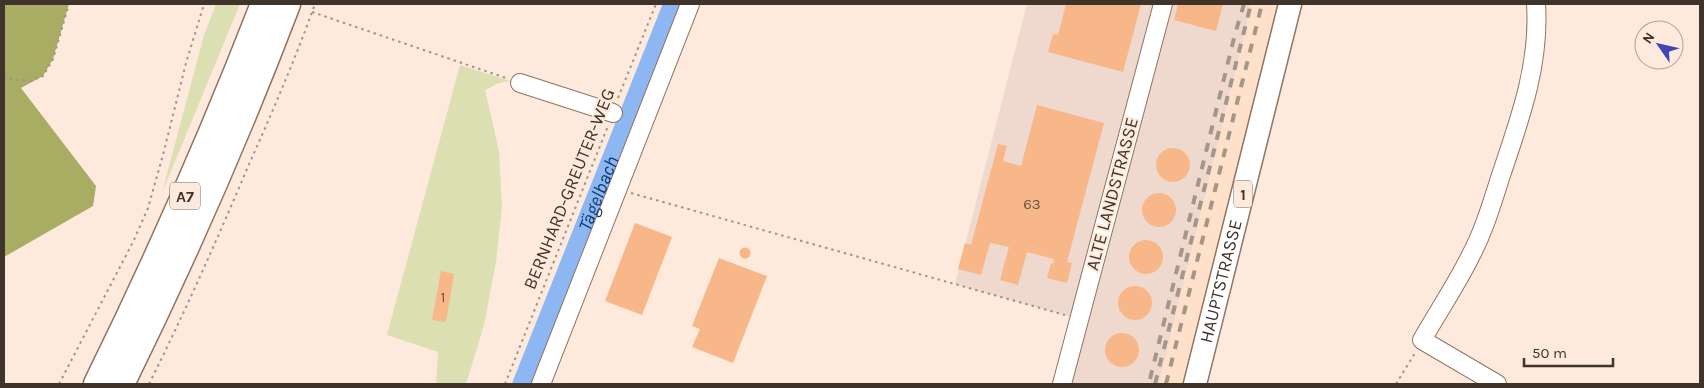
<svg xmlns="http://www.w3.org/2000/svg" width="1704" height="388" font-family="Karla,sans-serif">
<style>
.industrial{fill:#efd8cd}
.built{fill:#ffe0ca}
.green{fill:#dbdfb2}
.forest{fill:#a9ad64}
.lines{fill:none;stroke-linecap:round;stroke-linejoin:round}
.river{stroke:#8cb7f2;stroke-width:21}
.building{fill:#f8b789}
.minor-casing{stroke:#917460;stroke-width:20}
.major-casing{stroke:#917460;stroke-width:25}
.highway-casing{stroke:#917460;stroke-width:29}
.path{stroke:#a29388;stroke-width:2;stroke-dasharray:2.5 4;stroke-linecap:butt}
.minor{stroke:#fff;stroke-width:18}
.major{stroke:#fff;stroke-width:22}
.highway{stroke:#fff;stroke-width:26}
.rail{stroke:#a5968a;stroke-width:4;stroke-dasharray:9 9;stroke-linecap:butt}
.labels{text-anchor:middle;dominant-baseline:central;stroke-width:4.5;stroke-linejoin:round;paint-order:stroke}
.number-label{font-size:15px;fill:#6d5442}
.shield{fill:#fdeadd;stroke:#786a60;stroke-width:1}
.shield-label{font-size:16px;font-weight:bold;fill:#3f332a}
.street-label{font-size:18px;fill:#3f332a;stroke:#fdeadd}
.water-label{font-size:19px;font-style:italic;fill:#103a6e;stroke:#fdeadd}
</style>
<rect width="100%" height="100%" fill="#fdeadd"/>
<path class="industrial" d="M1027,4H1252L1159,384H1062L1079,319L955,284Z"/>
<path class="built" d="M1252,4H1278L1184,384H1159Z"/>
<g class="green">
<path d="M216,4H240L162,193L204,35Z"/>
<path d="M460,65L510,81L499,83L485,90L499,151L502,207L496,262L484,325L466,384H436L438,352L387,335Z"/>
</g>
<path class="forest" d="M4,4H69L53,59L43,76L21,88L96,186L93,206L4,257Z"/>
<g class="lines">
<path class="river" id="s1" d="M523,384L674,4"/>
</g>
<g class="building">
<path d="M1066,4H1141L1123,72L1048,52L1053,34L1058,35Z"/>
<path d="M1178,4H1223L1216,31L1174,20Z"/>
<path d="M1037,105L1104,123L1067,262L1072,263L1067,283L1047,278L1051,263L1053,264L1054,259L1027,252L1018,285L1000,280L1009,247L990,243L981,275L958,269L965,243L971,245L998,144L1007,146L1003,161L1021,166Z"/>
<circle cx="1173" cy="165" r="17"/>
<circle cx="1159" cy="210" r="17"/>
<path d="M635,223L672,237L642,315L605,301Z"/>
<circle cx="1146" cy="257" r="17"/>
<circle cx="745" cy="253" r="5.5"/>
<path d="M719,258L767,276L733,363L692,347L700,329L692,326Z"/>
<path d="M441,271L454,274L446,322L432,320Z"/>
<circle cx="1135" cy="303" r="17"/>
<circle cx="1122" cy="350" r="17"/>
</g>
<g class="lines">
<g class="minor-casing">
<g id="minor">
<path d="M520,83L613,113"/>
<path d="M541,384L690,4"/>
<path d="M1062,384L1163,4"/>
<path d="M1497,384L1422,340C1438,312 1456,285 1470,257C1484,231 1492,203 1501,175C1520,119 1540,64 1536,4"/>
</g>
</g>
<g class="major-casing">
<g id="major">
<path id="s2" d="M1195,384L1290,4"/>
</g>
</g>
<g class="highway-casing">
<g id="highway">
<path d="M97,384C158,260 214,133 264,4"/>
<path d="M121,384C182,260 238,133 287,4"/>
</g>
</g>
<g class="path">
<path d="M312,12L506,78"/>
<path d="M4,76L9,79L30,81L43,76L53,59L69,4"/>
<path d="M618,98L656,4"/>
<path d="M631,193L1065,315"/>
<path d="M59,384L134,240L148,208L164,151L186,63L204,4"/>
<path d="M149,384C184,314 216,242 247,169C271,115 295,60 315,4"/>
<path d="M505,384L608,126"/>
<path d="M1396,384L1415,353"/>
</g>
<use href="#minor" class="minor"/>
<use href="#major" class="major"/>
<use href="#highway" class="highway"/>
<g class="rail">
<path d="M1150,379L1235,34L1244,4"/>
<path d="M1155,384L1251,4"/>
<path d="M1166,384L1262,4"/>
</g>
</g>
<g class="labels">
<g class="number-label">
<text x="1032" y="204">63</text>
<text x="443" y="297">1</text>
</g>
<g class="shield">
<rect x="1234" y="180.5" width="18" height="27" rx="4"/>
<rect x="170" y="182.5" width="30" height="27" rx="4"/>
</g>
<g class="shield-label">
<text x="1243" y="194">1</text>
<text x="185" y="196">A7</text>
</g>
<g class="street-label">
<text transform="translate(569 189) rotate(-68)">BERNHARD-GREUTER-WEG</text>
<text transform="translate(1112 194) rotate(-75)">ALTE LANDSTRASSE</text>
<text stroke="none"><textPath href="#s2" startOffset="106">HAUPTSTRASSE</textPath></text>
</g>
<g class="water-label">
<text stroke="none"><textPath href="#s1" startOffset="205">Tägelbach</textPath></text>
</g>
</g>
<rect width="1704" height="388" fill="none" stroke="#3f332a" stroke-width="10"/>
<g transform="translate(1659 45) rotate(304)"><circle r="24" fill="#fdeadd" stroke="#b1a195"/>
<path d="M0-4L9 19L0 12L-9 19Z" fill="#4045ba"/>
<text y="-8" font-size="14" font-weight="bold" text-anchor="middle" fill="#3f332a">N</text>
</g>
<path d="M1524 358v8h89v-8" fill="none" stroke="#3f332a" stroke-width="2.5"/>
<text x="1532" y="358" font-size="15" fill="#3f332a" stroke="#fdeadd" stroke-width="4" paint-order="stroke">50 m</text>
</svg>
